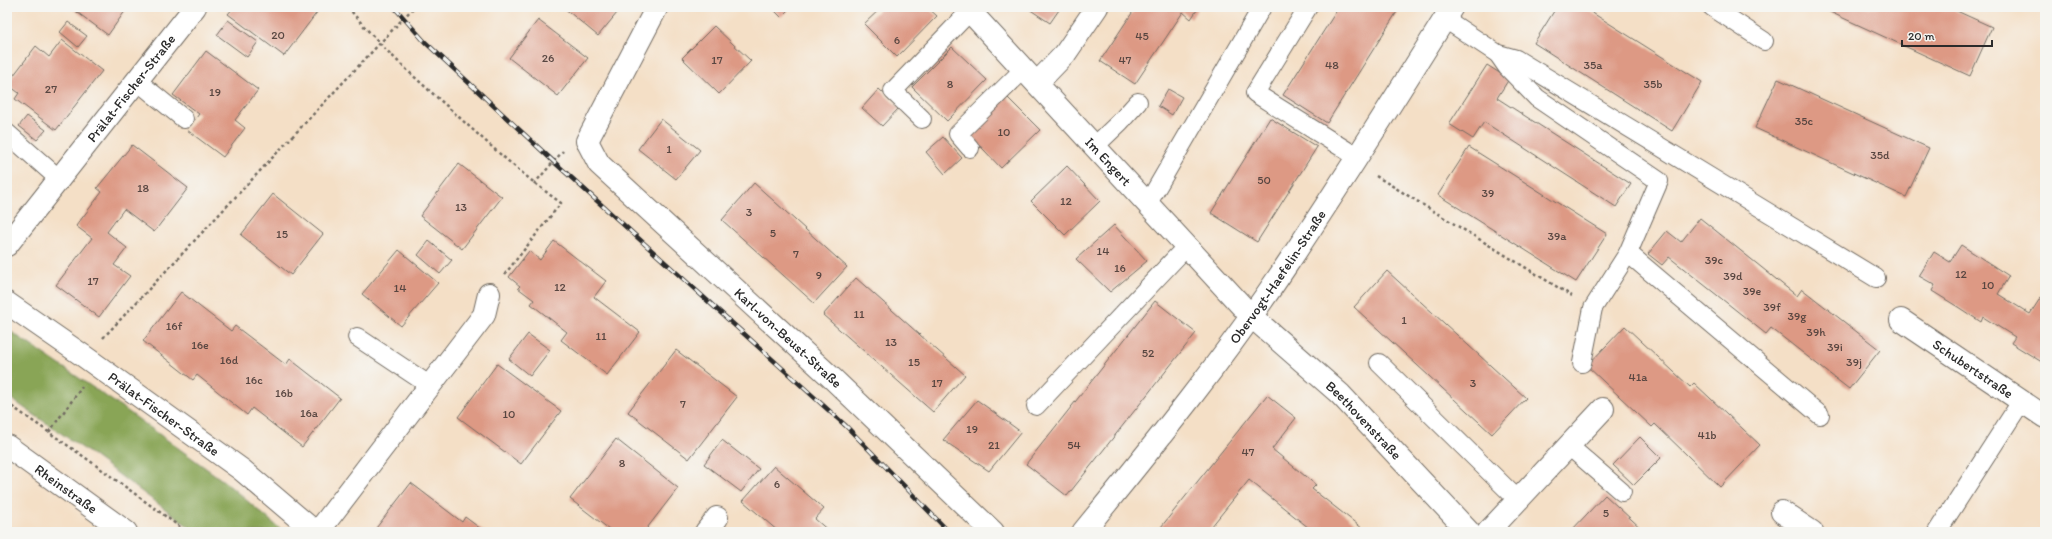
<svg xmlns="http://www.w3.org/2000/svg" width="2052" height="539" font-family="Itim,sans-serif">
<style>
.forest{fill:#89a557;stroke:#5a6841}
.building{fill:#dd9984}
.lines{fill:none;stroke-linecap:round;stroke-linejoin:round}
.lane-casing{stroke:#716a61;stroke-width:20}
.street-casing{stroke:#716a61;stroke-width:24}
.secondary-casing{stroke:#716a61;stroke-width:24}
.path{stroke:#716a61;stroke-width:2.5;stroke-dasharray:3 3;stroke-linecap:butt}
.lane{stroke:#fff;stroke-width:18}
.street{stroke:#fff;stroke-width:22}
.secondary{stroke:#fff;stroke-width:22}
.rail-casing{stroke:#2b2b2b;stroke-width:4.5}
.rail{stroke:#f6f6f2;stroke-width:3;stroke-dasharray:9;stroke-linecap:butt}
.labels{text-anchor:middle;dominant-baseline:central;stroke-width:3;stroke-linejoin:round;paint-order:stroke}
.number-label{font-size:12px;fill:#584641}
.street-label{font-size:14px;fill:#2b2b2b;stroke:#f6f6f2}
</style>
<rect width="100%" height="100%" fill="#f6f6f2"/>
<filter id="ink" filterUnits="userSpaceOnUse"><feTurbulence type="fractalNoise" baseFrequency=".025" numOctaves="2"/><feDisplacementMap in="SourceGraphic" scale="8" xChannelSelector="R" yChannelSelector="G"/><feConvolveMatrix kernelMatrix="1 2 1 2 8 2 1 2 1" color-interpolation-filters="sRGB"/></filter>
<filter id="wash" filterUnits="userSpaceOnUse"><feTurbulence type="fractalNoise" baseFrequency=".012" numOctaves="4" result="noise"/><feDisplacementMap in="SourceGraphic" scale="16" xChannelSelector="R" yChannelSelector="G"/><feGaussianBlur stdDeviation="0.9" result="paint"/><feColorMatrix in="noise" values="0 0 0 0 0 0 0 0 0 0 0 0 0 0 0 0 0 1.4 0 .05"/><feComposite in="paint" operator="in"/></filter>
<g filter="url(#wash)">
<rect width="100%" height="100%" fill="#f4dfc6"/>
<path class="forest" d="M7,329L126,410L225,482L284,532H196L91,454L7,396Z"/>
<g id="blocks">
<g class="building">
<path d="M70,7H128L108,35Z"/>
<path d="M234,7H321L284,56L228,14Z"/>
<path d="M563,7H622L598,36Z"/>
<path d="M771,7H791L781,17Z"/>
<path d="M882,7H927L937,16L897,57L864,24Z"/>
<path d="M1026,7H1061L1050,23Z"/>
<path d="M1136,7H1199L1191,19L1183,12L1135,84L1100,61Z"/>
<path d="M1339,7H1400L1327,123L1283,95Z"/>
<path d="M1554,7H1583L1702,82L1672,131L1534,43L1556,8Z"/>
<path d="M1819,7H1948L1992,27L1970,76Z"/>
<path d="M228,20L258,42L247,57L217,35Z"/>
<path d="M538,20L588,58L558,96L509,58Z"/>
<path d="M68,22L87,36L78,47L60,32Z"/>
<path d="M714,26L751,61L719,94L682,58Z"/>
<path d="M62,40L102,71L56,130L15,99L19,93L7,84L36,46L49,57Z"/>
<path d="M952,47L987,80L947,121L912,87Z"/>
<path d="M206,51L258,90L235,120L245,128L223,157L187,130L199,114L173,95Z"/>
<path d="M1487,65L1509,79L1497,98L1631,184L1616,207L1484,122L1473,139L1449,124Z"/>
<path d="M1778,79L1929,148L1906,197L1755,128Z"/>
<path d="M879,89L899,108L882,126L862,108Z"/>
<path d="M1168,89L1182,97L1172,115L1158,106Z"/>
<path d="M1006,96L1040,130L1001,168L968,133Z"/>
<path d="M27,116L46,130L37,140L19,126Z"/>
<path d="M1270,118L1317,147L1257,242L1211,213Z"/>
<path d="M661,119L700,150L676,179L638,149Z"/>
<path d="M943,137L962,158L945,174L926,152Z"/>
<path d="M132,145L188,188L154,232L124,209L107,232L127,248L114,265L130,276L99,317L56,285L92,238L76,226L102,192L97,188Z"/>
<path d="M1469,147L1607,234L1576,282L1438,195Z"/>
<path d="M459,164L502,197L462,249L420,216Z"/>
<path d="M1067,166L1100,201L1065,235L1031,201Z"/>
<path d="M754,183L847,267L814,303L722,220Z"/>
<path d="M273,194L323,234L291,275L241,235Z"/>
<path d="M1700,218L1797,296L1802,289L1880,350L1849,389L1771,328L1766,334L1669,257L1662,265L1648,254L1667,231L1681,242Z"/>
<path d="M1114,225L1147,261L1110,292L1076,259Z"/>
<path d="M429,241L452,260L440,274L418,255Z"/>
<path d="M554,241L606,281L594,297L640,332L607,375L561,340L567,332L531,304L534,300L518,288L520,286L509,277L529,251L540,260Z"/>
<path d="M1961,245L2009,276L1998,294L2030,314L2041,297L2045,299V364L2011,343L2015,337L1983,317L1981,322L1958,307L1932,291L1935,285L1919,276L1934,252L1950,262Z"/>
<path d="M399,250L438,283L401,326L362,294Z"/>
<path d="M1387,271L1526,398L1492,434L1354,307Z"/>
<path d="M856,278L965,375L933,412L823,315Z"/>
<path d="M181,292L231,331L235,326L286,365L290,359L340,398L302,447L252,408L247,415L197,375L193,380L143,341Z"/>
<path d="M1155,301L1196,333L1067,496L1026,464Z"/>
<path d="M1625,326L1690,387L1694,383L1760,445L1720,487L1655,424L1652,427L1587,366Z"/>
<path d="M528,334L550,350L530,376L509,359Z"/>
<path d="M676,350L737,397L689,459L628,412Z"/>
<path d="M497,364L561,411L521,464L458,417Z"/>
<path d="M1267,395L1296,418L1272,449L1316,485L1312,489L1367,532H1314L1249,480L1207,532H1157Z"/>
<path d="M977,400L1021,432L989,471L943,440Z"/>
<path d="M1640,437L1661,458L1634,485L1613,465Z"/>
<path d="M616,439L678,488L644,532H613L570,499Z"/>
<path d="M722,440L759,469L741,492L704,464Z"/>
<path d="M774,466L824,509L815,519L830,532H779L743,501Z"/>
<path d="M411,483L462,522L465,517L485,532H373Z"/>
<path d="M1605,495L1645,532H1570Z"/>
</g>
</g>
</g>
<g filter="url(#ink)">
<use href="#blocks" fill-opacity="0" stroke="#716a61" stroke-width="1"/>
<g class="lines">
<g class="lane-casing">
<g id="lane">
<path d="M1308,7L1255,93L1357,157"/>
<path d="M1712,7L1764,41"/>
<path d="M1445,19L1498,54L1516,59L1876,278"/>
<path d="M1498,54L1507,67L1537,98L1659,181L1628,253L1593,308L1582,363"/>
<path d="M136,80L184,119"/>
<path d="M922,119L893,91L970,11"/>
<path d="M7,133L58,178"/>
<path d="M1095,146L1120,122L1138,102"/>
<path d="M970,148L958,134L1024,69"/>
<path d="M1148,203L1262,7"/>
<path d="M1628,253L1820,415"/>
<path d="M357,337L429,385"/>
<path d="M1379,363L1518,500"/>
<path d="M1036,406L1187,246"/>
<path d="M1569,446L1622,492"/>
<path d="M1937,532L2021,402"/>
</g>
</g>
<g class="street-casing">
<g id="street">
<path id="s1" d="M657,7L587,141L599,164L833,379L993,532"/>
<path id="s2" d="M966,7L1251,316L1340,394L1469,532"/>
<path d="M1037,83L1065,54L1097,7"/>
<path id="s3" d="M7,245L195,7"/>
<path id="s4" d="M7,303L85,357L242,470L315,532"/>
<path id="s5" d="M1901,320L2045,417"/>
<path d="M1782,512L1812,532"/>
<path d="M318,532L484,315L489,294"/>
<path d="M706,532L717,518"/>
<path id="s6" d="M1083,532C1155,444 1227,355 1290,260C1346,176 1399,92 1452,7"/>
<path d="M1488,532L1603,409"/>
</g>
</g>
<g class="secondary-casing">
<g id="secondary">
<path id="s7" d="M7,446L126,532"/>
</g>
</g>
<g class="path">
<path d="M348,7C377,44 414,77 449,108C485,141 521,174 561,203L505,274"/>
<path d="M1376,176L1572,296"/>
<path d="M534,184L563,151"/>
<path d="M103,338L414,7"/>
<path d="M7,403L90,461L187,532"/>
<path d="M49,432L82,387"/>
</g>
<use href="#lane" class="lane"/>
<use href="#street" class="street"/>
<use href="#secondary" class="secondary"/>
<g class="rail-casing">
<path id="rail" d="M394,7L425,42L553,161L846,426L949,532"/>
</g>
<use href="#rail" class="rail"/>
</g>
</g>
<g class="labels">
<g class="number-label">
<text x="278" y="35">20</text>
<text x="1142" y="36">45</text>
<text x="897" y="40">6</text>
<text x="548" y="58">26</text>
<text x="717" y="60">17</text>
<text x="1125" y="60">47</text>
<text x="1332" y="65">48</text>
<text x="1593" y="65">35a</text>
<text x="950" y="84">8</text>
<text x="1653" y="84">35b</text>
<text x="51" y="89">27</text>
<text x="215" y="92">19</text>
<text x="1804" y="121">35c</text>
<text x="1004" y="132">10</text>
<text x="669" y="149">1</text>
<text x="1880" y="155">35d</text>
<text x="1264" y="180">50</text>
<text x="143" y="188">18</text>
<text x="1488" y="193">39</text>
<text x="1066" y="201">12</text>
<text x="461" y="207">13</text>
<text x="749" y="212">3</text>
<text x="773" y="233">5</text>
<text x="282" y="234">15</text>
<text x="1557" y="236">39a</text>
<text x="1103" y="251">14</text>
<text x="796" y="254">7</text>
<text x="1714" y="260">39c</text>
<text x="1120" y="268">16</text>
<text x="1961" y="274">12</text>
<text x="819" y="275">9</text>
<text x="1733" y="276">39d</text>
<text x="93" y="281">17</text>
<text x="1988" y="285">10</text>
<text x="560" y="287">12</text>
<text x="400" y="288">14</text>
<text x="1752" y="291">39e</text>
<text x="1772" y="307">39f</text>
<text x="859" y="314">11</text>
<text x="1797" y="316">39g</text>
<text x="1404" y="320">1</text>
<text x="174" y="326">16f</text>
<text x="1816" y="332">39h</text>
<text x="601" y="336">11</text>
<text x="891" y="342">13</text>
<text x="200" y="345">16e</text>
<text x="1835" y="347">39i</text>
<text x="1148" y="353">52</text>
<text x="229" y="360">16d</text>
<text x="914" y="362">15</text>
<text x="1854" y="362">39j</text>
<text x="1638" y="377">41a</text>
<text x="254" y="380">16c</text>
<text x="937" y="383">17</text>
<text x="1473" y="383">3</text>
<text x="284" y="393">16b</text>
<text x="683" y="404">7</text>
<text x="309" y="413">16a</text>
<text x="509" y="414">10</text>
<text x="972" y="429">19</text>
<text x="1707" y="435">41b</text>
<text x="994" y="445">21</text>
<text x="1074" y="445">54</text>
<text x="1248" y="452">47</text>
<text x="622" y="463">8</text>
<text x="777" y="484">6</text>
<text x="1606" y="513">5</text>
</g>
<g class="street-label">
<text stroke="none"><textPath href="#s3" startOffset="200">Prälat-Fischer-Straße</textPath></text>
<text stroke="none"><textPath href="#s2" startOffset="210">Im Engert</textPath></text>
<text stroke="none"><textPath href="#s6" startOffset="321">Obervogt-Haefelin-Straße</textPath></text>
<text stroke="none"><textPath href="#s1" startOffset="434">Karl-von-Beust-Straße</textPath></text>
<text stroke="none"><textPath href="#s5" startOffset="87">Schubertstraße</textPath></text>
<text stroke="none"><textPath href="#s4" startOffset="192">Prälat-Fischer-Straße</textPath></text>
<text stroke="none"><textPath href="#s2" startOffset="574">Beethovenstraße</textPath></text>
<text stroke="none"><textPath href="#s7" startOffset="73">Rheinstraße</textPath></text>
</g>
</g>
<rect width="2052" height="539" fill="none" stroke="#f6f6f2" stroke-width="24"/>
<path d="M1902 40v6h90v-6" fill="none" stroke="#2b2b2b" stroke-width="2"/>
<text x="1908" y="40" font-size="12" fill="#2b2b2b" stroke="#f6f6f2" stroke-width="3" paint-order="stroke">20 m</text>
</svg>
